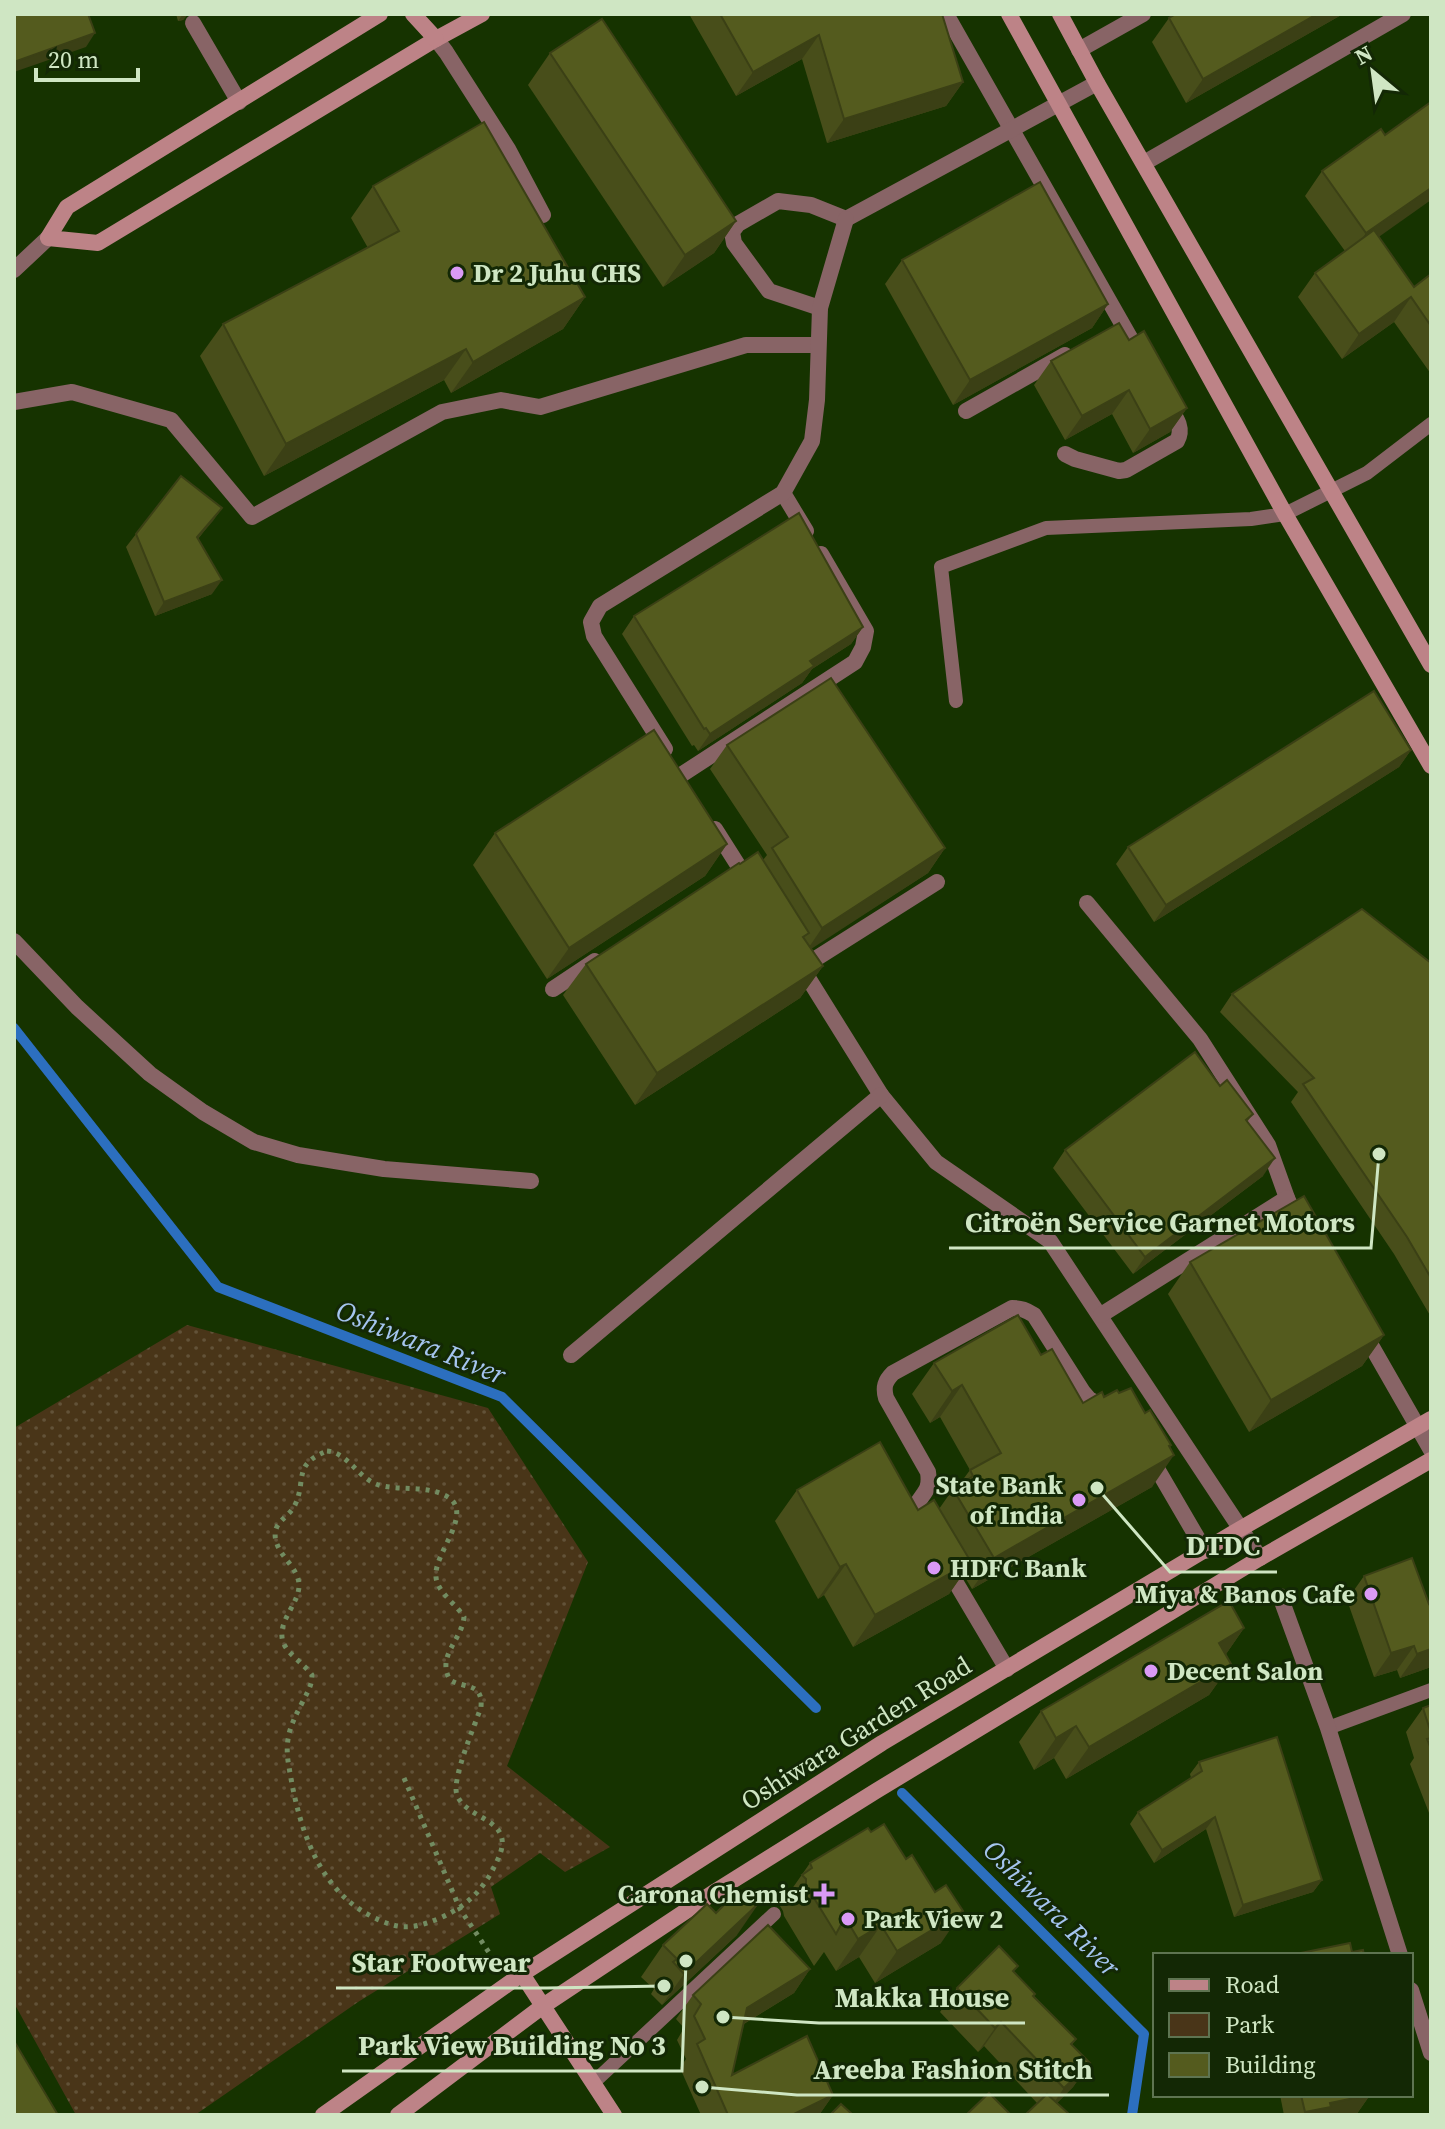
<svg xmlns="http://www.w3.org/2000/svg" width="1445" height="2129" font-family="'Source Serif 4',serif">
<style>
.green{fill:url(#green-dots)}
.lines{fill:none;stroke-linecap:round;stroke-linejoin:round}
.stream{stroke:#2c6fbf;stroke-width:10}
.path{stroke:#728c61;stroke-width:5;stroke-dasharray:4 6;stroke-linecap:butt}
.lane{stroke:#886466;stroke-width:14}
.street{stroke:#886466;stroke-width:16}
.secondary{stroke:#bd8387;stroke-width:16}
.wall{fill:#484e1a}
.shaded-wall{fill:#3b4015}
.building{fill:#545b1e;stroke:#3b4015;stroke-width:2}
.poi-dot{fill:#da9af6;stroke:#132805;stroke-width:3}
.labels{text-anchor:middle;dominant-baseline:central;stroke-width:6;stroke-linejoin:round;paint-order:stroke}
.poi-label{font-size:26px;font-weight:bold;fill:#cfe6c3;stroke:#132805;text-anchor:start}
.street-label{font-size:26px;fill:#cfe6c3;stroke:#132805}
.water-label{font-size:28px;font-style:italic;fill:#a5c5ef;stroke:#132805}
.leader{fill:none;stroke:#cfe6c3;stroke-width:3}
.callout-dot{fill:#cfe6c3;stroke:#132805;stroke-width:3}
.callout-label{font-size:28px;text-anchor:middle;font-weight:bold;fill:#cfe6c3;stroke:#132805;stroke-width:6;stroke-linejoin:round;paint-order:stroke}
</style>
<defs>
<pattern id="green-dots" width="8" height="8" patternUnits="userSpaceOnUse" patternTransform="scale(2)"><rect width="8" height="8" fill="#493518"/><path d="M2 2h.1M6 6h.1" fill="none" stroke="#625238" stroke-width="1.8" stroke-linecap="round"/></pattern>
</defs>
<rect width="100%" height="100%" fill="#163300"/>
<path class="green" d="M187,1325L488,1408L588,1562L507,1766L610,1847L565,1872L540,1853L491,1887L500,1914L358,2002L195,2115H76L14,2003V1428Z"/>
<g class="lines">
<g class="stream">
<path d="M14,1028L218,1287L502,1397L816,1708"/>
<path d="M902,1793L1144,2034L1132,2115"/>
</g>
<g class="path">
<path d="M327,1451C350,1453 359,1482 383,1486C402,1490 426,1486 444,1495C478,1510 433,1553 436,1577C437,1592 457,1605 464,1617C462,1640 436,1656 450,1680C465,1689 483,1682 481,1707C475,1725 451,1780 457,1795C467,1821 517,1818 498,1859C485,1888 469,1905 440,1918C412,1930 398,1930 371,1916C316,1888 298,1823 289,1767C284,1740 290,1726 302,1703C307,1693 312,1686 312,1675C304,1663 283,1652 282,1637C280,1618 300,1602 299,1584C298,1568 280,1557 276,1541C271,1522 288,1519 295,1505C307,1479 292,1465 327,1451Z"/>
<path d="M404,1778L460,1909L496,1963"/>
</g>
<g class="lane">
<path d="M956,701L941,567L1046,528L1251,519L1285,514L1367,473L1431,424"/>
<path d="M1328,1728L1431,1690"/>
<path d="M593,2083L774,1914"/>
</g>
<g class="street">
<path d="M946,14L1141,357"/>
<path d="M193,23L239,102"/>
<path d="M436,39L446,52L508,149L543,215"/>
<path d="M1079,50L1143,14"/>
<path d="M1144,163L1403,14"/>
<path d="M14,270L48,238"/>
<path d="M820,308L769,291L734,243L732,232L738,224L778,201L811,205L846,219L1097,83"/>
<path d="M14,402L72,392L171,420L252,517L442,412L501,400L540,407L746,345H817"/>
<path d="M966,411L1065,355"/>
<path d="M1065,454L1075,459L1119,471L1126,470L1177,441C1185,427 1174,415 1166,402"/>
<path d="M783,493L806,531"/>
<path d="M665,749L594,636L591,622L600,606L783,493L812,441L817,400L820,308L846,219"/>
<path d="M681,775L855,662L863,647L866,631L821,554"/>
<path d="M715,829L748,881"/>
<path d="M1087,903L1200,1039L1268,1145L1287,1198L1299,1224"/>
<path d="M14,941L77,1007L150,1074L203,1112L254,1142L298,1155L384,1169L531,1181"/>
<path d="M800,965L881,1095L936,1162L1050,1241L1260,1558"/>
<path d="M801,968L937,882"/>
<path d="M553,989L595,961"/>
<path d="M1101,1315L1287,1198"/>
<path d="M1364,1333L1431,1450"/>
<path d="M571,1355L881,1095"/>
<path d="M1149,1455L1205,1551"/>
<path d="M919,1523L915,1516L914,1509C922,1492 931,1493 928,1472L886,1398C883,1387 885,1381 893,1373L1012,1308C1021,1308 1026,1310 1034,1315L1083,1392L1089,1399L1106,1408"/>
<path d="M946,1566L1007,1669"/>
<path d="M1280,1596L1328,1728L1400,1955"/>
<path d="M1411,1990L1431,2053"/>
</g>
<g class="secondary">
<path d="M380,14L67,207L48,238L98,243L436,39L482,14"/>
<path d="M413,14L436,39"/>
<path d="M1009,14L1285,514L1431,766"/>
<path d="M1060,14L1097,83L1431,665"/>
<path d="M522,1974L614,2115"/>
<path d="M323,2115L522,1974L882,1743L1240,1529L1431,1419"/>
<path d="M398,2115L543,2006L716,1891L876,1791L1260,1558L1431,1460"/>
</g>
</g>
<g class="wall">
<path d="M176,14H188L183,20L178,21Z"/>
<path d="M689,14H942L963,82L946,106L827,143L802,59L736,96Z"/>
<path d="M1176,14H1343L1186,103L1152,42L1169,18Z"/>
<path d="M550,53L736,221L714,253L663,287L528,85Z"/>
<path d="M1322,171L1378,237L1414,287L1431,274V374L1394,322L1342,359L1298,297L1315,273L1345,251L1305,196Z"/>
<path d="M373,186L585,297L563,329L451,393L444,380L264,476L200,356L223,324L368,248L351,218Z"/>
<path d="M902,260L1108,304L1092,328L953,405L885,284Z"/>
<path d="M1129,340L1187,408L1170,432L1133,453L1112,414L1065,440L1034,385L1051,361Z"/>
<path d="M222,508L198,539L212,594L155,616L126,547L136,534Z"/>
<path d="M634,616L863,627L851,644L812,669L802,683L698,751L694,745L692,746L622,634Z"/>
<path d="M727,745L945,848L928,873L811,948L823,966L800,998L635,1105L563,995L586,964L740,864L763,860L767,855L710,769Z"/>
<path d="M1411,750L1399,767L1154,922L1116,864L1128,847Z"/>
<path d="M495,833L727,844L705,876L547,979L473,865Z"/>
<path d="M1431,963V1317L1394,1254L1291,1102L1298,1092L1220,1012L1232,994Z"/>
<path d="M1220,1086L1253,1114L1247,1122L1263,1176L1133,1274L1053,1168L1065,1150Z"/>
<path d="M1190,1262L1384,1335L1362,1366L1249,1432L1168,1294Z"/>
<path d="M1041,1355L1083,1403L1119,1393L1145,1413L1171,1445L1152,1487L972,1589L963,1574L949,1594L853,1647L824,1595L818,1599L775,1521L797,1490L918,1510L939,1509L953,1489L959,1485L970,1470L940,1417L930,1423L912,1394L934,1363Z"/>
<path d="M1364,1576L1431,1667L1400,1678L1397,1670L1374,1677L1347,1600Z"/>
<path d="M1244,1628L1226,1654L1231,1664L1209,1695L1066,1779L1054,1758L1034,1770L1019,1742L1041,1711Z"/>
<path d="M1431,1705V1818L1410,1764L1414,1758L1406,1732L1423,1708Z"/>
<path d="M1199,1762L1322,1880L1313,1892L1234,1917L1206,1829L1154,1863L1130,1824L1138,1812L1191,1778L1190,1774Z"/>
<path d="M871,1832L941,1943L875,1983L859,1957L836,1971L824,1952L814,1966L784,1916L783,1911L780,1906L810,1863Z"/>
<path d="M737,1935L662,2005L651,1994L654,1989L641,1977L663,1945Z"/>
<path d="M810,1969L794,1993L744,2024L732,2075L833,2095L819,2115H701L680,2068L686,2059L677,2040L684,2028L676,2019L693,1995Z"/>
<path d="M1014,1972L1034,1996L1076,2039L1072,2045L1090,2063L1073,2087L1057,2103H1037L984,2046L978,2052L940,2012L957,1988Z"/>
<path d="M1280,2095H1370L1356,2115H1284Z"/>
</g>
<g class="shaded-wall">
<path d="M183,14H188L183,20L178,21Z"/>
<path d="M1317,14H1343L1186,103L1203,79Z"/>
<path d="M95,33L86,47L14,72V62Z"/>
<path d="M819,35L802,59L736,96L753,72Z"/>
<path d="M963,82L946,106L827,143L844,119Z"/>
<path d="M1431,188V200L1349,258L1366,233Z"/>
<path d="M736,221L714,253L663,287L685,255Z"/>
<path d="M585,297L563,329L451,393L473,362Z"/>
<path d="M1411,297L1394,322L1342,359L1359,334Z"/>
<path d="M1108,304L1092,328L953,405L970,380Z"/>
<path d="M466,349L444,380L264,476L286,444Z"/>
<path d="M1129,390L1112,414L1065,440L1082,416Z"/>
<path d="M1187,408L1170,432L1133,453L1150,429Z"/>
<path d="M222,508L213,521L187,551L197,537Z"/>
<path d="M222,580L212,594L155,616L164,602Z"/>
<path d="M863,627L851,644L812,669L802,683L698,751L710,734L810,661Z"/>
<path d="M1411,750L1399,767L1154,922L1166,905Z"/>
<path d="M727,844L705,876L547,979L569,948Z"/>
<path d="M945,848L928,873L805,953L822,928Z"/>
<path d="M823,966L800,998L635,1105L657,1073Z"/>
<path d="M1275,1158L1263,1176L1133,1274L1145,1257Z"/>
<path d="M1384,1335L1362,1366L1249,1432L1271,1400Z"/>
<path d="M962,1385L940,1417L930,1423L952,1391Z"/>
<path d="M1171,1445L1157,1465L1174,1455L1152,1487L972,1589L994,1558Z"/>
<path d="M971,1562L949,1594L853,1647L875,1615Z"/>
<path d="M846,1564L824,1595L818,1599L840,1567Z"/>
<path d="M1244,1628L1222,1660L1219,1643Z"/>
<path d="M1414,1646L1397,1670L1374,1677L1391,1653Z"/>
<path d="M1431,1649V1667L1400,1678L1417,1654Z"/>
<path d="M1231,1664L1209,1695L1066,1779L1089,1747Z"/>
<path d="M1076,1726L1054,1758L1034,1770L1056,1738Z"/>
<path d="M1215,1817L1206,1829L1154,1863L1162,1850Z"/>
<path d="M1322,1880L1313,1892L1234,1917L1243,1905Z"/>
<path d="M759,1903L737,1935L662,2005L684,1974Z"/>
<path d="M963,1911L941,1943L875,1983L897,1951Z"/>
<path d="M881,1925L859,1957L836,1971L858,1939Z"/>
<path d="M810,1969L794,1993L730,2032L747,2008Z"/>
<path d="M1001,2022L984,2046L978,2052L995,2028Z"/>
<path d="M1090,2063L1073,2087L1047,2113L1064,2088Z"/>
<path d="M833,2095L819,2115H792Z"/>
<path d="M1370,2095L1356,2115H1303L1305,2112L1330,2103Z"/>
</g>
<g class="building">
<path d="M14,14H88L95,33L14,62Z"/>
<path d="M720,14H942L963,82L844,119L819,35L753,72Z"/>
<path d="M1176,14H1317L1203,79L1169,18Z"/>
<path d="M602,19L736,221L685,255L550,53Z"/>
<path d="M1431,102V188L1366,233L1322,171L1381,129L1385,135Z"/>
<path d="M484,122L585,297L473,362L466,349L286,444L223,324L399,231L373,186Z"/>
<path d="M1040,182L1108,304L970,380L902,260Z"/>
<path d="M1374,230L1414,287L1431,274V326L1411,297L1359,334L1315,273Z"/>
<path d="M1119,323L1129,340L1144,331L1187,408L1150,429L1129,390L1082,416L1051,361Z"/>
<path d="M181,476L222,508L197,537L222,580L164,602L136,534Z"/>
<path d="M799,513L863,627L810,661L814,666L710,734L706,728L704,729L634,616Z"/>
<path d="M831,678L945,848L822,928L772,848L788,837L727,745Z"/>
<path d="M1374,691L1411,750L1166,905L1128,847Z"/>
<path d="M654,730L727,844L569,948L495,833Z"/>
<path d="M758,852L809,933L803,937L823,966L657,1073L586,964L739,863L740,864Z"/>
<path d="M1362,909L1431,963V1278L1407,1237L1303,1084L1314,1078L1232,994Z"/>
<path d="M1195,1052L1220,1086L1227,1080L1253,1114L1246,1120L1275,1158L1145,1257L1065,1150Z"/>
<path d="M1304,1196L1384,1335L1271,1400L1190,1262Z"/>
<path d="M1018,1315L1041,1355L1052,1349L1083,1403L1102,1392L1104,1397L1117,1390L1119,1393L1131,1388L1145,1413L1150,1410L1171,1445L1169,1446L1174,1455L994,1558L953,1489L973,1476L970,1470L1001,1453L962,1385L952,1391L934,1363Z"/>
<path d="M880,1442L918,1510L934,1500L971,1562L875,1615L846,1564L840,1567L797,1490Z"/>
<path d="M1412,1558L1429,1604L1431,1603V1649L1417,1654L1414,1646L1391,1653L1364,1576Z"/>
<path d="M1229,1601L1244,1628L1219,1643L1231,1664L1089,1747L1076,1726L1056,1738L1041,1711Z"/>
<path d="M1431,1705V1733L1423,1708Z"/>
<path d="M1277,1737L1322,1880L1243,1905L1215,1817L1162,1850L1138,1812L1202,1771L1199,1762Z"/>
<path d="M1431,1738V1749L1427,1739Z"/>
<path d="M884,1824L906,1859L912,1855L935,1892L946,1885L963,1911L897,1951L881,1925L858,1939L845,1917L836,1934L806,1885V1879L802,1875L812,1868L810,1863L868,1828L871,1832Z"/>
<path d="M748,1892L759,1903L684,1974L673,1962L677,1959L663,1945L707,1904L716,1913L730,1899L735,1904Z"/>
<path d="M768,1925L810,1969L747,2008L732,2075L807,2036L833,2095L792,2115H728L697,2044L705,2039L694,2016L701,2004L693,1995Z"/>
<path d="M1350,1943L1352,1952L1363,1950L1364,1955H1302L1301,1953Z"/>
<path d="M999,1946L1018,1966L1013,1971L1035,1994L1033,1996L1076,2039L1071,2044L1090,2063L1064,2088L1001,2022L995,2028L957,1988Z"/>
<path d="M14,2041L58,2115H14Z"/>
<path d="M989,2093L1011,2115H966Z"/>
<path d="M1047,2094L1069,2114L1068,2115H1025Z"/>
<path d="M1301,2095H1369L1330,2103L1331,2107L1305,2112Z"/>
<path d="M841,2104L853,2115H830Z"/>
</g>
<g class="poi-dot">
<circle cx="457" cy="273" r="8"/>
<circle cx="1079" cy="1500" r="8"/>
<circle cx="934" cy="1568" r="8"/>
<circle cx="1371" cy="1594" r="8"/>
<circle cx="1151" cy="1671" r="8"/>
<path d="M820 1882h8v8h8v8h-8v8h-8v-8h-8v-8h8z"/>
<circle cx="848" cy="1919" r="8"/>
</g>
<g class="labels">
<g class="poi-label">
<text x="473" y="273">Dr 2 Juhu CHS</text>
<text x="1063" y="1485" text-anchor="end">State Bank<tspan x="1063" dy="30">of India</tspan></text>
<text x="950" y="1568">HDFC Bank</text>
<text x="1355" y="1594" text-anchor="end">Miya &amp; Banos Cafe</text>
<text x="1167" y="1671">Decent Salon</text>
<text x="808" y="1894" text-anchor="end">Carona Chemist</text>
<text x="864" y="1919">Park View 2</text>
</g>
<g class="street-label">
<text transform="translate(856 1733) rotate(-32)">Oshiwara Garden Road</text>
</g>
<g class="water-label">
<text transform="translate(421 1342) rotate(22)">Oshiwara River</text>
<text transform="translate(1052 1908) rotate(45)">Oshiwara River</text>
</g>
</g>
<path class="leader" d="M1379 1154L1371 1248H949M1097 1488L1170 1572H1277M664 1986L547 1988H336M723 2017L819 2023H1025M686 1961L682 2071H342M702 2087L797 2095H1109"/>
<g class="callout-dot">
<circle cx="1379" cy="1154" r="8"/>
<circle cx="1097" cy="1488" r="8"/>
<circle cx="664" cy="1986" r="8"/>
<circle cx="723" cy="2017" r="8"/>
<circle cx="686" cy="1961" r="8"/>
<circle cx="702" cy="2087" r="8"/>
</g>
<g class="callout-label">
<text x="1160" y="1232">Citroën Service Garnet Motors</text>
<text x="1223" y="1555">DTDC</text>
<text x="441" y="1972">Star Footwear</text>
<text x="922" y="2007">Makka House</text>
<text x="512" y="2055">Park View Building No 3</text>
<text x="953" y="2079">Areeba Fashion Stitch</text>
</g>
<rect width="1445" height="2129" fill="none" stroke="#cfe6c3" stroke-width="32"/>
<rect x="1153" y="1953" width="260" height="144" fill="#132805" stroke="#5e7451" stroke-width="2"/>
<rect x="1169" y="1979" width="40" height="12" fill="#bd8387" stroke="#5e7451" stroke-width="2"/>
<text x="1225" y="1993" font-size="24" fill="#cfe6c3">Road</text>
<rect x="1169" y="2013" width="40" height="24" fill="#493518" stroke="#5e7451" stroke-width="2"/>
<text x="1225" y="2033" font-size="24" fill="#cfe6c3">Park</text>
<rect x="1169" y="2053" width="40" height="24" fill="#545b1e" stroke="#5e7451" stroke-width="2"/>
<text x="1225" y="2073" font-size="24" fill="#cfe6c3">Building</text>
<g transform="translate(1373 72) rotate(331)" stroke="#132805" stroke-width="6" paint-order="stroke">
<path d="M0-6L14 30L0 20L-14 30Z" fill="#cfe6c3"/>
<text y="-12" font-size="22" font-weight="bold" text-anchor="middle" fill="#cfe6c3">N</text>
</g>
<path d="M36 68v12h102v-12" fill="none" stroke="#cfe6c3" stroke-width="4"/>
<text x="48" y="68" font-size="24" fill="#cfe6c3" stroke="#132805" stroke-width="6" paint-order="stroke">20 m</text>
</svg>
